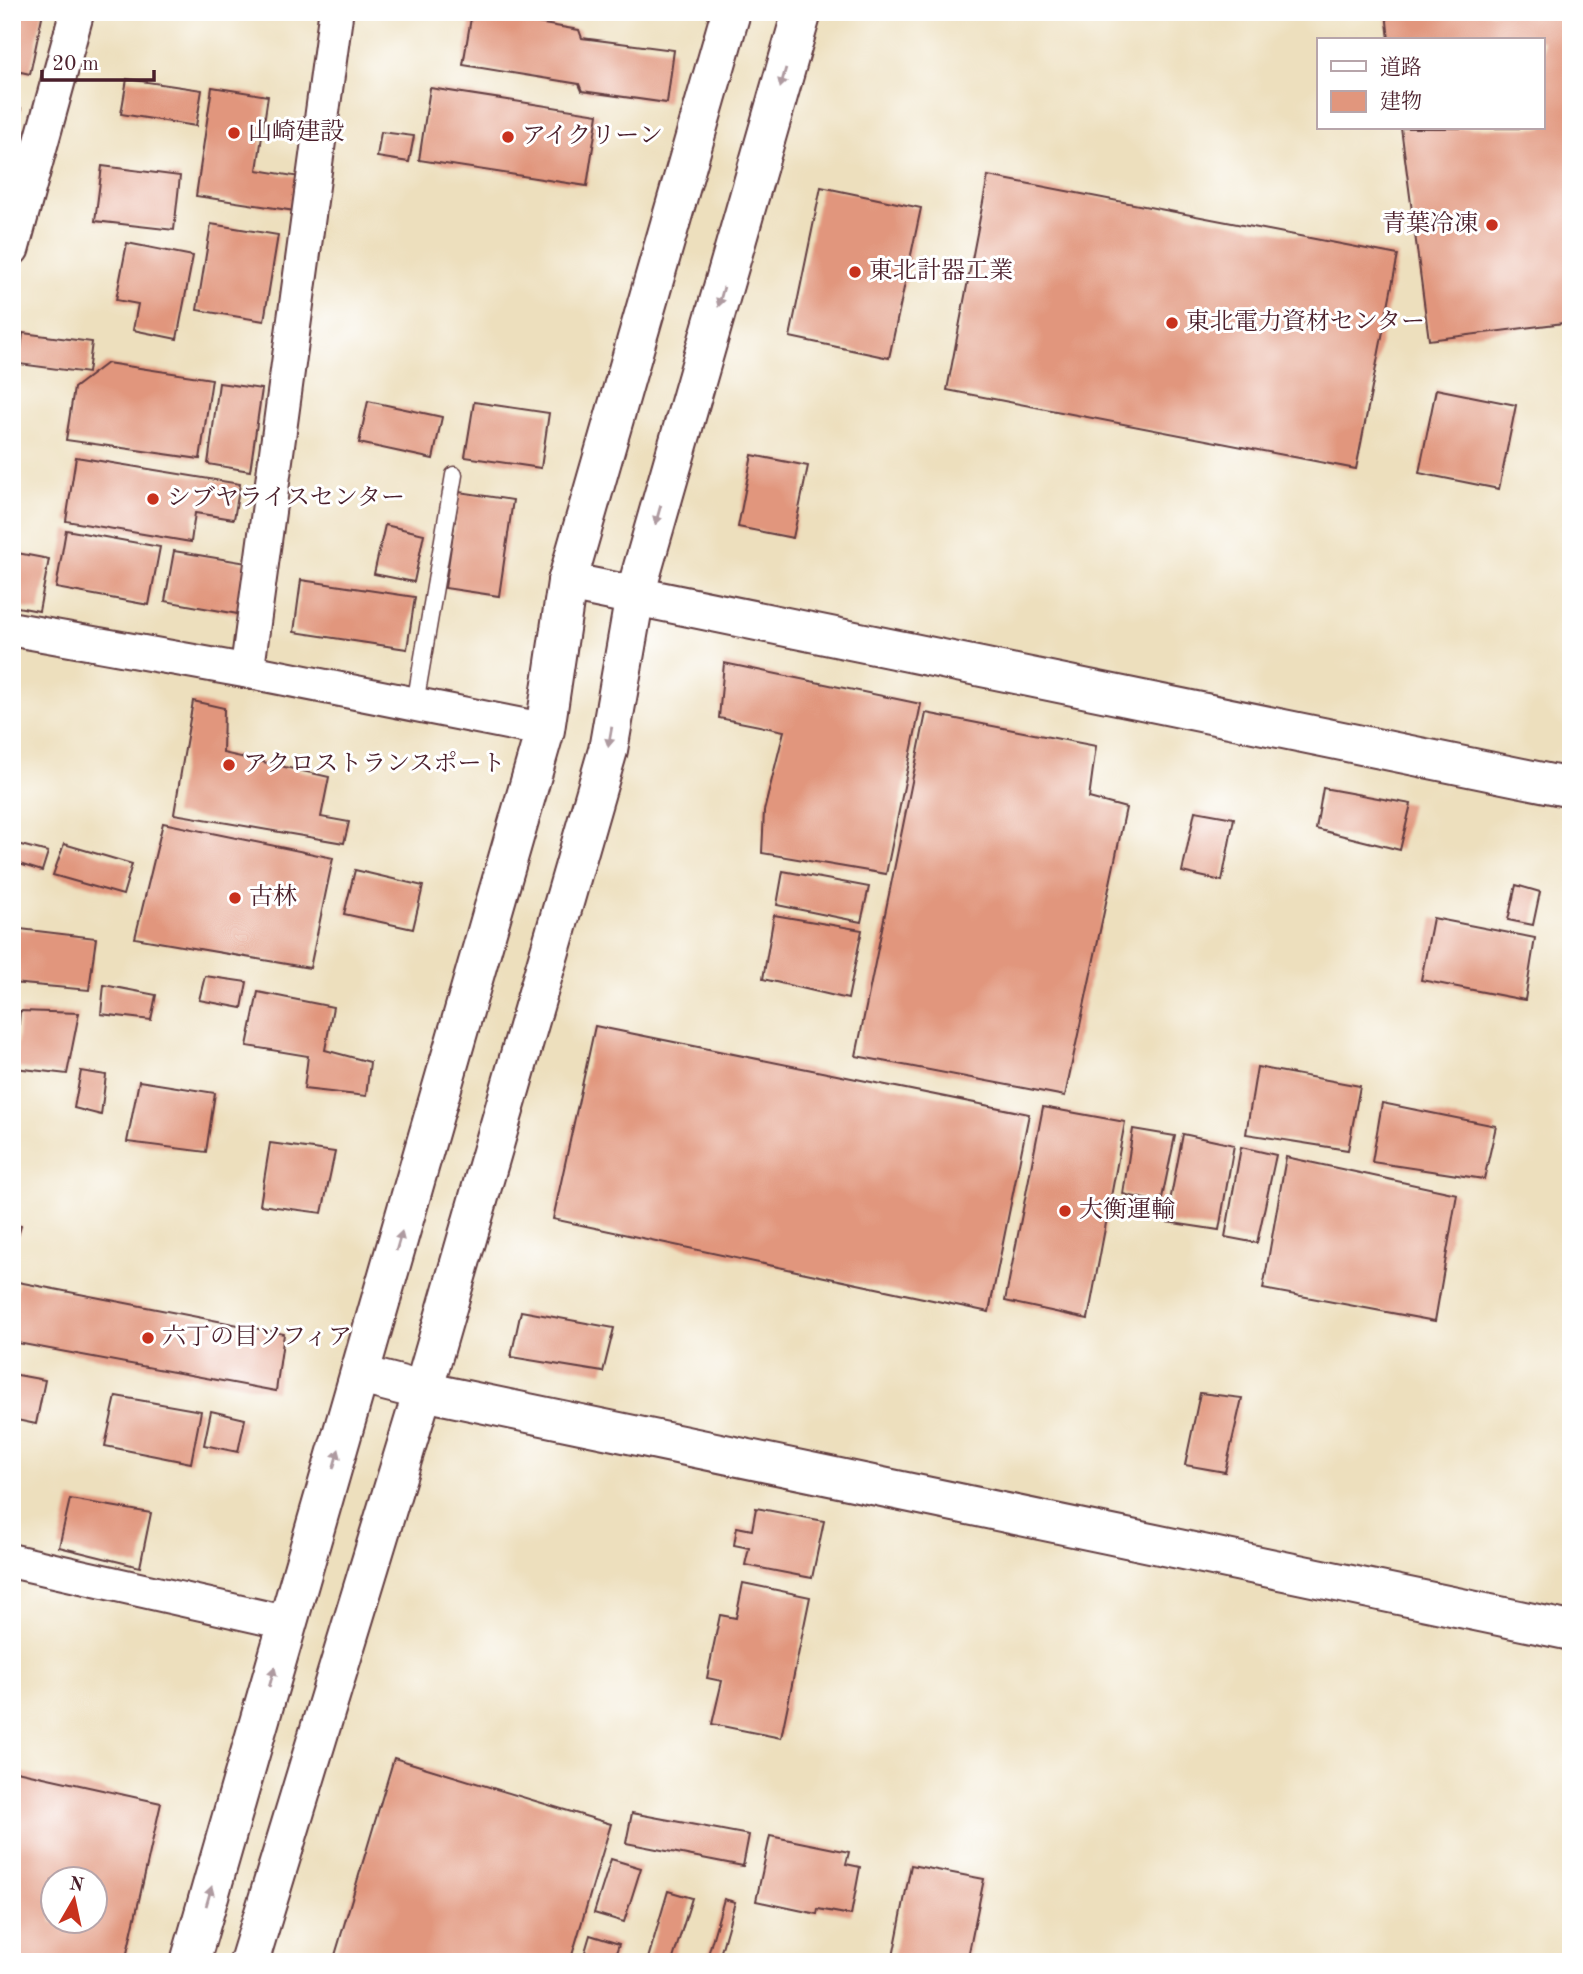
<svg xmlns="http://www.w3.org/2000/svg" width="1583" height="1974" font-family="'Old Standard TT','Noto Serif JP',serif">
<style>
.building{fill:#e1967d;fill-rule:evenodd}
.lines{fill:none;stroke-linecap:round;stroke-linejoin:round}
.lane-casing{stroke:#623c41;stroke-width:19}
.street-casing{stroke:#623c41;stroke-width:37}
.secondary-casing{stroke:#623c41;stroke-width:42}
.lane{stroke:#fff;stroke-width:16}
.street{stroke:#fff;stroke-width:33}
.secondary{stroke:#fff;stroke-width:38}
.oneway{fill:#ae9aa0}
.poi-dot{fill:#c8321e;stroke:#fff;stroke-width:2.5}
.labels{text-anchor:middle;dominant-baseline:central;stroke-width:6;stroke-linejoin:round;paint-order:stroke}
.poi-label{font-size:24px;fill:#4a1f2b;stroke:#fff;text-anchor:start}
</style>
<rect width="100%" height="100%" fill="#fff"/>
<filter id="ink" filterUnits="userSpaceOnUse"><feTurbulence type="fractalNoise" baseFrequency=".0143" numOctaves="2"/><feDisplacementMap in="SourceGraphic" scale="14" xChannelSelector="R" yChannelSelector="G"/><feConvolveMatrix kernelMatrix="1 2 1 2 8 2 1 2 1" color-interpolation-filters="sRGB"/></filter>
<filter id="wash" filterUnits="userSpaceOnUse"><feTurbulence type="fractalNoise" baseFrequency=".00686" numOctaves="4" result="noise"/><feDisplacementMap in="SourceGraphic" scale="28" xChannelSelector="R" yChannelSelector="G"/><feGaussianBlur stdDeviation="1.57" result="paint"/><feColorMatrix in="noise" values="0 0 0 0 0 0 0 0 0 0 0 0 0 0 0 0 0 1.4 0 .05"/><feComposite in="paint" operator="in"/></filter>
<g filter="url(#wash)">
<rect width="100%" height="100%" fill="#eddfbd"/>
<g id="blocks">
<g class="building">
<path d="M12,12H43L30,74L12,70Z"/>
<path d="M472,12L579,30L582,38L674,50L667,103L582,91L579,84L463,65Z"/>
<path d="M1386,12H1571V322L1429,340L1401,128H1543V40H1389Z"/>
<path d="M127,79L202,90L196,126L121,114Z"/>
<path d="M212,87L268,96L257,170L300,177L295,211L196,196Z"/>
<path d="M430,88L598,114L587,186L419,160Z"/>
<path d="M12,106L21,108L14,150L12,149Z"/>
<path d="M381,132L414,136L409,162L377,157Z"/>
<path d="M102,166L180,176L174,230L95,221Z"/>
<path d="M988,176L1398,255L1356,469L947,390Z"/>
<path d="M821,187L921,208L889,358L790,337Z"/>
<path d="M211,224L278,235L264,321L197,310Z"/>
<path d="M127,243L193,256L177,339L133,330L138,304L116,300Z"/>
<path d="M23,333L92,342L88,373L19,364Z"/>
<path d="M107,363L212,379L200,459L66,440L74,388Z"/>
<path d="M219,383L262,389L250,471L208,464Z"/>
<path d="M1436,389L1516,405L1499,489L1419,473Z"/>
<path d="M368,401L442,417L433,459L359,443Z"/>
<path d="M474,402L549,413L541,468L465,457Z"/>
<path d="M752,455L808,466L793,538L738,527Z"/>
<path d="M76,457L240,484L234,519L195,513L191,542L66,521Z"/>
<path d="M459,492L513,500L499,596L445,588Z"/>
<path d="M385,525L424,534L414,582L374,574Z"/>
<path d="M66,530L160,547L149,605L56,588Z"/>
<path d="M174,551L247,563L238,614L165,601Z"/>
<path d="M12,552L49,559L39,611L12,606Z"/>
<path d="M301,580L415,597L407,649L294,632Z"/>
<path d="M724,663L921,704L886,874L762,853L764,811L784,731L719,718Z"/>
<path d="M193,701L224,708L223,753L329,777L321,817L349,822L344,843L174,814Z"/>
<path d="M926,713L1096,746L1089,798L1126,808L1065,1096L856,1056Z"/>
<path d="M1323,788L1411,804L1400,850L1316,829Z"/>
<path d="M1195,811L1234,818L1222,881L1182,872Z"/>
<path d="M163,823L333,858L310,968L135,938Z"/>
<path d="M17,844L48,852L42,871L13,862Z"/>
<path d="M64,844L132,864L123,895L53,875Z"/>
<path d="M355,870L423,886L413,929L344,914Z"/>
<path d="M783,871L869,887L861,922L777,905Z"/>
<path d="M1516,885L1540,892L1533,925L1508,920Z"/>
<path d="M774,915L862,930L848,999L763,979Z"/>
<path d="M1433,918L1535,938L1525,1000L1421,980Z"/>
<path d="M12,928L96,938L89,990L12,983Z"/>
<path d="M205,976L247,982L242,1008L199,1000Z"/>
<path d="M104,985L156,995L151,1020L101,1014Z"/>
<path d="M258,992L333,1007L325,1050L370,1062L366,1096L304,1089L308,1056L247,1046Z"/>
<path d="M20,1011L79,1013L67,1074L15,1068Z"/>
<path d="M595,1026L1029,1114L989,1312L553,1219Z"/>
<path d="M1257,1067L1360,1086L1348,1150L1246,1134Z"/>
<path d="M81,1071L106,1075L101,1115L74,1108Z"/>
<path d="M139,1081L215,1093L206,1152L127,1142Z"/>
<path d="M1382,1103L1496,1126L1484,1179L1372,1162Z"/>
<path d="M1043,1107L1125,1122L1088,1319L1005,1301Z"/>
<path d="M1133,1129L1175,1136L1161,1203L1123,1194Z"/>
<path d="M1183,1134L1234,1145L1219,1230L1166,1222Z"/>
<path d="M270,1143L335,1152L322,1213L260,1205Z"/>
<path d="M1241,1147L1276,1155L1257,1243L1225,1237Z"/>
<path d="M1286,1157L1457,1194L1435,1321L1263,1289Z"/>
<path d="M12,1224L21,1226L13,1253H12Z"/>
<path d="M18,1282L284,1334L276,1391L12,1342V1313Z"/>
<path d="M521,1311L614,1328L603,1372L511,1357Z"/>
<path d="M12,1374L45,1380L36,1424L12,1419Z"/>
<path d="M1200,1393L1242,1398L1225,1472L1185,1465Z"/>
<path d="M116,1396L201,1411L191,1463L105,1446Z"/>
<path d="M211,1411L245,1419L238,1452L204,1445Z"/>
<path d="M70,1499L151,1513L140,1567L59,1547Z"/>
<path d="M756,1508L824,1521L812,1578L745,1565L749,1548L734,1545L737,1527L752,1530Z"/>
<path d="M743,1583L810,1597L781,1738L712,1724L722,1681L707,1678L720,1615L736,1618Z"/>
<path d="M394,1758L611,1824L570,1962H333Z"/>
<path d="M12,1770L161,1803L125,1962H12ZM52,1880H94V1922H52Z"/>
<path d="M632,1813L749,1835L743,1866L626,1843Z"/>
<path d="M770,1836L849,1852L846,1864L860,1867L851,1915L818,1909L817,1914L756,1901Z"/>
<path d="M611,1859L641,1868L624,1922L594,1913Z"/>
<path d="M911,1865L984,1879L967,1962H892Z"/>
<path d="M668,1891L692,1898L672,1962H647Z"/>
<path d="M724,1899L735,1902L718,1962H706Z"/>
<path d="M590,1935L619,1944L613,1962H582Z"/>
</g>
</g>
</g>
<g filter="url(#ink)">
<use href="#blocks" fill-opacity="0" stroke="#623c41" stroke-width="2"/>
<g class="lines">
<g class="lane-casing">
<path id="lane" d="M415,704L454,475"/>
</g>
<g class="street-casing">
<g id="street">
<path d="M12,249L77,12"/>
<path d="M12,629L247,671L545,730"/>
<path d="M247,671L336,12"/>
<path d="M12,1561L288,1623"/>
</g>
</g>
<g class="secondary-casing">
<g id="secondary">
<path d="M567,582L1571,788"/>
<path d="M361,1375L423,1391L1571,1631"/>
<path d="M190,1962L545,730L567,582L731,12"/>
<path d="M249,1962L423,1391L608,750L635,595L802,12"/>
</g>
</g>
<use href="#lane" class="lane"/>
<use href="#street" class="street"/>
<use href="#secondary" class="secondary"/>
</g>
<defs><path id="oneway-solid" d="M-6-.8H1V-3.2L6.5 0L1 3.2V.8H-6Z" transform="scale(1.75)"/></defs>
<g class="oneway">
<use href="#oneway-solid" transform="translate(783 78) rotate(106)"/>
<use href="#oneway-solid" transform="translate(721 297) rotate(106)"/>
<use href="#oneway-solid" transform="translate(658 515) rotate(106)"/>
<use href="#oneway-solid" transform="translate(610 737) rotate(100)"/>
<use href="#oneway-solid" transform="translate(399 1241) rotate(-74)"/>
<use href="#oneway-solid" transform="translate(336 1459) rotate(-74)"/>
<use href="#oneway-solid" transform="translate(272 1677) rotate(-74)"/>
<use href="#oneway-solid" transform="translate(209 1896) rotate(-74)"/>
</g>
</g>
<g class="poi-dot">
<circle cx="234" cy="133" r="7"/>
<circle cx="508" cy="137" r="7"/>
<circle cx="1492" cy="225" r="7"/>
<circle cx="855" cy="272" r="7"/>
<circle cx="1172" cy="323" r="7"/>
<circle cx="153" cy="499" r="7"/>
<circle cx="229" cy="765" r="7"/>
<circle cx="235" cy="898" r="7"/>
<circle cx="1065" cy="1211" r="7"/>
<circle cx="148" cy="1338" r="7"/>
</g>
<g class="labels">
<g class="poi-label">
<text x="248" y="133">山崎建設</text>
<text x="522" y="137">アイクリーン</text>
<text x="1478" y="225" text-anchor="end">青葉冷凍</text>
<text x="869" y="272">東北計器工業</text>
<text x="1186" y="323">東北電力資材センター</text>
<text x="167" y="499">シブヤライスセンター</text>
<text x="243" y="765">アクロストランスポート</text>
<text x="249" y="898">古林</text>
<text x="1079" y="1211">大衡運輸</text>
<text x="162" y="1338">六丁の目ソフィア</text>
</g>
</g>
<rect width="1583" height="1974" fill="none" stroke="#fff" stroke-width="42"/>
<rect x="1317" y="38" width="228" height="91" fill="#ffffff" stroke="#b7a5aa" stroke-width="2"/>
<rect x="1331" y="61" width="35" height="10" fill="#ffffff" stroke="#b7a5aa" stroke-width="2"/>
<text x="1380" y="74" font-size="21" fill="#4a1f2b">道路</text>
<rect x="1331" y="91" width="35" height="21" fill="#e1967d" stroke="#b7a5aa" stroke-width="2"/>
<text x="1380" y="108" font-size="21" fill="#4a1f2b">建物</text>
<g transform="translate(74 1900) rotate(9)"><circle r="33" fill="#ffffff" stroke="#b7a5aa" stroke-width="2"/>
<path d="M0-5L12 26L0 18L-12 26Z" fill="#c8321e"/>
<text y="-10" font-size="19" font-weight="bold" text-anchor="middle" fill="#4a1f2b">N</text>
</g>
<path d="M42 70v10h112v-10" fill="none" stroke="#4a1f2b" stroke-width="3.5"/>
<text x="52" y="70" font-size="21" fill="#4a1f2b" stroke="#ffffff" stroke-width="5" paint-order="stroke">20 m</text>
</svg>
